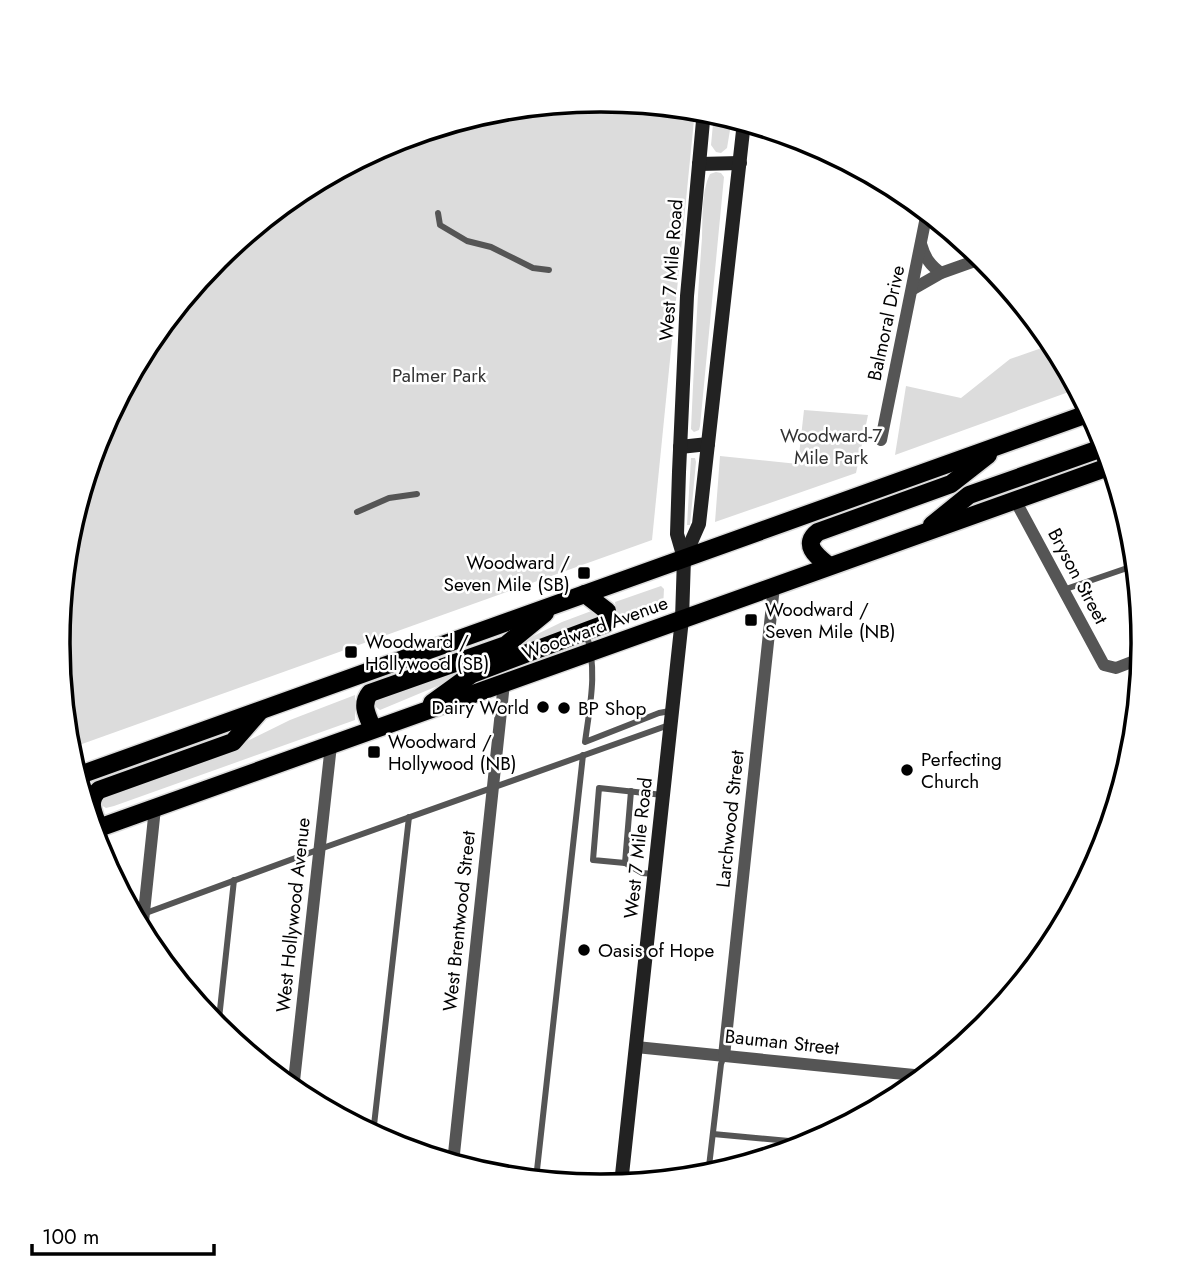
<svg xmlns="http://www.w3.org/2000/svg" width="1201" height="1286" font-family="Jost,sans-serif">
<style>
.green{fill:#dcdcdc}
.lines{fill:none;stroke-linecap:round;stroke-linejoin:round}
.primary-casing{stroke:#dbdbdb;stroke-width:21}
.service{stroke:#555;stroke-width:6}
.minor{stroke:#555;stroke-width:12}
.secondary{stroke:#222;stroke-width:14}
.primary{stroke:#000;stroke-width:18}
.poi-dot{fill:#000;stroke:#fff;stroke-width:2.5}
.labels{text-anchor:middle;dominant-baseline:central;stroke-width:5;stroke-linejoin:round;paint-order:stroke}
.street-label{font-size:19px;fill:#000;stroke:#fff}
.park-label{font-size:19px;fill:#333;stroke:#fff}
.poi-label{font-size:19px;fill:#000;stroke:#fff;text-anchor:start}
.rim{fill:none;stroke:#000;stroke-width:3.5}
</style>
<rect width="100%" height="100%" fill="#fff"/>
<g class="green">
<path d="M601,100L695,110L652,540L68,749L58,643L68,537L99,435L149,341L217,259L299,192L393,141L495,111Z"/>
<path d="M714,113L732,118L727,148L721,153L716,152L711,145Z"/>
<path d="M716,172L721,173L724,177L700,426L699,430L694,432L691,429C694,365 697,302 702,238C703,218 701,192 710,174Z"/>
<path d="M1053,344L1077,389L895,455L906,386L961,398L1010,359Z"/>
<path d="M804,410L868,415L856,473L715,522L720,456L798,464Z"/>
<path d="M691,458H695L696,462L690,525H687Z"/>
<path d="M661,586L664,589L663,607L620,625L618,623L615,602Z"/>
<path d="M594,610L599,613L600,618L380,710L376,707L374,701L377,696L521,642L562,622Z"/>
<path d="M355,695V720L114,806L106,808L101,805L102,796L239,745L290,720Z"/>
</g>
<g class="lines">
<g class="primary-casing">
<g id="primary">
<path d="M932,525L969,495L1105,447"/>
<path d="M829,566C818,557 801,545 818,532L951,484L988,455"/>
<path d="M432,703L472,674L605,624L608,618L607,611L585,594"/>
<path d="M373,729C368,717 360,705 370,693L506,645L545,613"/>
<path d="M77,776L1090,413"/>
<path d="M99,828C94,814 86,801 99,790L233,742L260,711"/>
<path d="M93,830L1111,466"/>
</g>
</g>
<g class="service">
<path d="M438,213L440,225L467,241L491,247L533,268L549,270"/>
<path d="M357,512L389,498L417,494"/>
<path d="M1063,590L1136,565"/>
<path d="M586,633C598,669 590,705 585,742L659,713L670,711"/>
<path d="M625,863L631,791"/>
<path d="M654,874L642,873L625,863L593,860L599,788L663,795"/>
<path d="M135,917L320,849L669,725"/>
<path d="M218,1028L234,880"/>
<path d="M373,1134L409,817"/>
<path d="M713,1134L811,1143"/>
<path d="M708,1175L721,1064L724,1056"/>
<path d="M536,1179L583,755"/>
</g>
<g class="minor">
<path d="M921,244C925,258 930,265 941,273"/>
<path d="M913,289L941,273L983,258"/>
<path d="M881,440L927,212"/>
<path d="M1015,500L1104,665L1116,668L1142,658"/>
<path d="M142,931L155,808"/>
<path d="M636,1047L924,1076"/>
<path d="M724,1056L774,586"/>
<path d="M293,1090L331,745"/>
<path d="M453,1163L504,683"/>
</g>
<g class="secondary">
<path d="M699,164L740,163"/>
<path d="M680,447L708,444"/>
<path d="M684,558L699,524L744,122"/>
<path d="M621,1184L682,619L684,558L677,534L679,472L687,296L704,110"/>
</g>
<use href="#primary" class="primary"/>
</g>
<g class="poi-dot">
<rect x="577" y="566" width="14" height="14" rx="3.5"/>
<rect x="744" y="613" width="14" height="14" rx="3.5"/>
<rect x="344" y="645" width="14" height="14" rx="3.5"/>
<circle cx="543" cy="707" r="7"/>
<circle cx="564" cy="708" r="7"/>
<rect x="367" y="745" width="14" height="14" rx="3.5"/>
<circle cx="907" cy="770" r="7"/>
<circle cx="584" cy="950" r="7"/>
</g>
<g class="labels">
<g class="street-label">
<text transform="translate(671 270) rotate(-86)">West 7 Mile Road</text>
<text transform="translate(886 323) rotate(-78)">Balmoral Drive</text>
<text transform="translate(1078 576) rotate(62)">Bryson Street</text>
<text transform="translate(595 628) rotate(-20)">Woodward Avenue</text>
<text transform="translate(730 819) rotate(-84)">Larchwood Street</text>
<text transform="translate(638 848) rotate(-84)">West 7 Mile Road</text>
<text transform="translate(293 915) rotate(-84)">West Hollywood Avenue</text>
<text transform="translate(459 921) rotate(-84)">West Brentwood Street</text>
<text transform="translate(782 1042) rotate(6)">Bauman Street</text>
</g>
<g class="park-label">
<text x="439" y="375">Palmer Park</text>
<text x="831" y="435">Woodward-7<tspan x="831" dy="22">Mile Park</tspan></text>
</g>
<g class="poi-label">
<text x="570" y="562" text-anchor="end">Woodward /<tspan x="570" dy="22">Seven Mile (SB)</tspan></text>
<text x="765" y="609">Woodward /<tspan x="765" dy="22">Seven Mile (NB)</tspan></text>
<text x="365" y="641">Woodward /<tspan x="365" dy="22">Hollywood (SB)</tspan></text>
<text x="529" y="707" text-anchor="end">Dairy World</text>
<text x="578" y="708">BP Shop</text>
<text x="388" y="741">Woodward /<tspan x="388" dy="22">Hollywood (NB)</tspan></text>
<text x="921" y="759">Perfecting<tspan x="921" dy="22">Church</tspan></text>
<text x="598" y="950">Oasis of Hope</text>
</g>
</g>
<path d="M0 0H1201V1286H0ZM600 112H601A530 530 0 0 1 1131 642V644A530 530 0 0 1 601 1174H600A530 530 0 0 1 70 644V642A530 530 0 0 1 600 112Z" fill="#fff" fill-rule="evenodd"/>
<path class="rim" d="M600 112H601A530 530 0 0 1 1131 642V644A530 530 0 0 1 601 1174H600A530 530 0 0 1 70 644V642A530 530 0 0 1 600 112Z"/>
<path d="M32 1244v10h182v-10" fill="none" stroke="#000000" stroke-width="3.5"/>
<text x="42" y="1244" font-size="21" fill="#000000" stroke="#ffffff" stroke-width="5" paint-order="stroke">100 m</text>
</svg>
